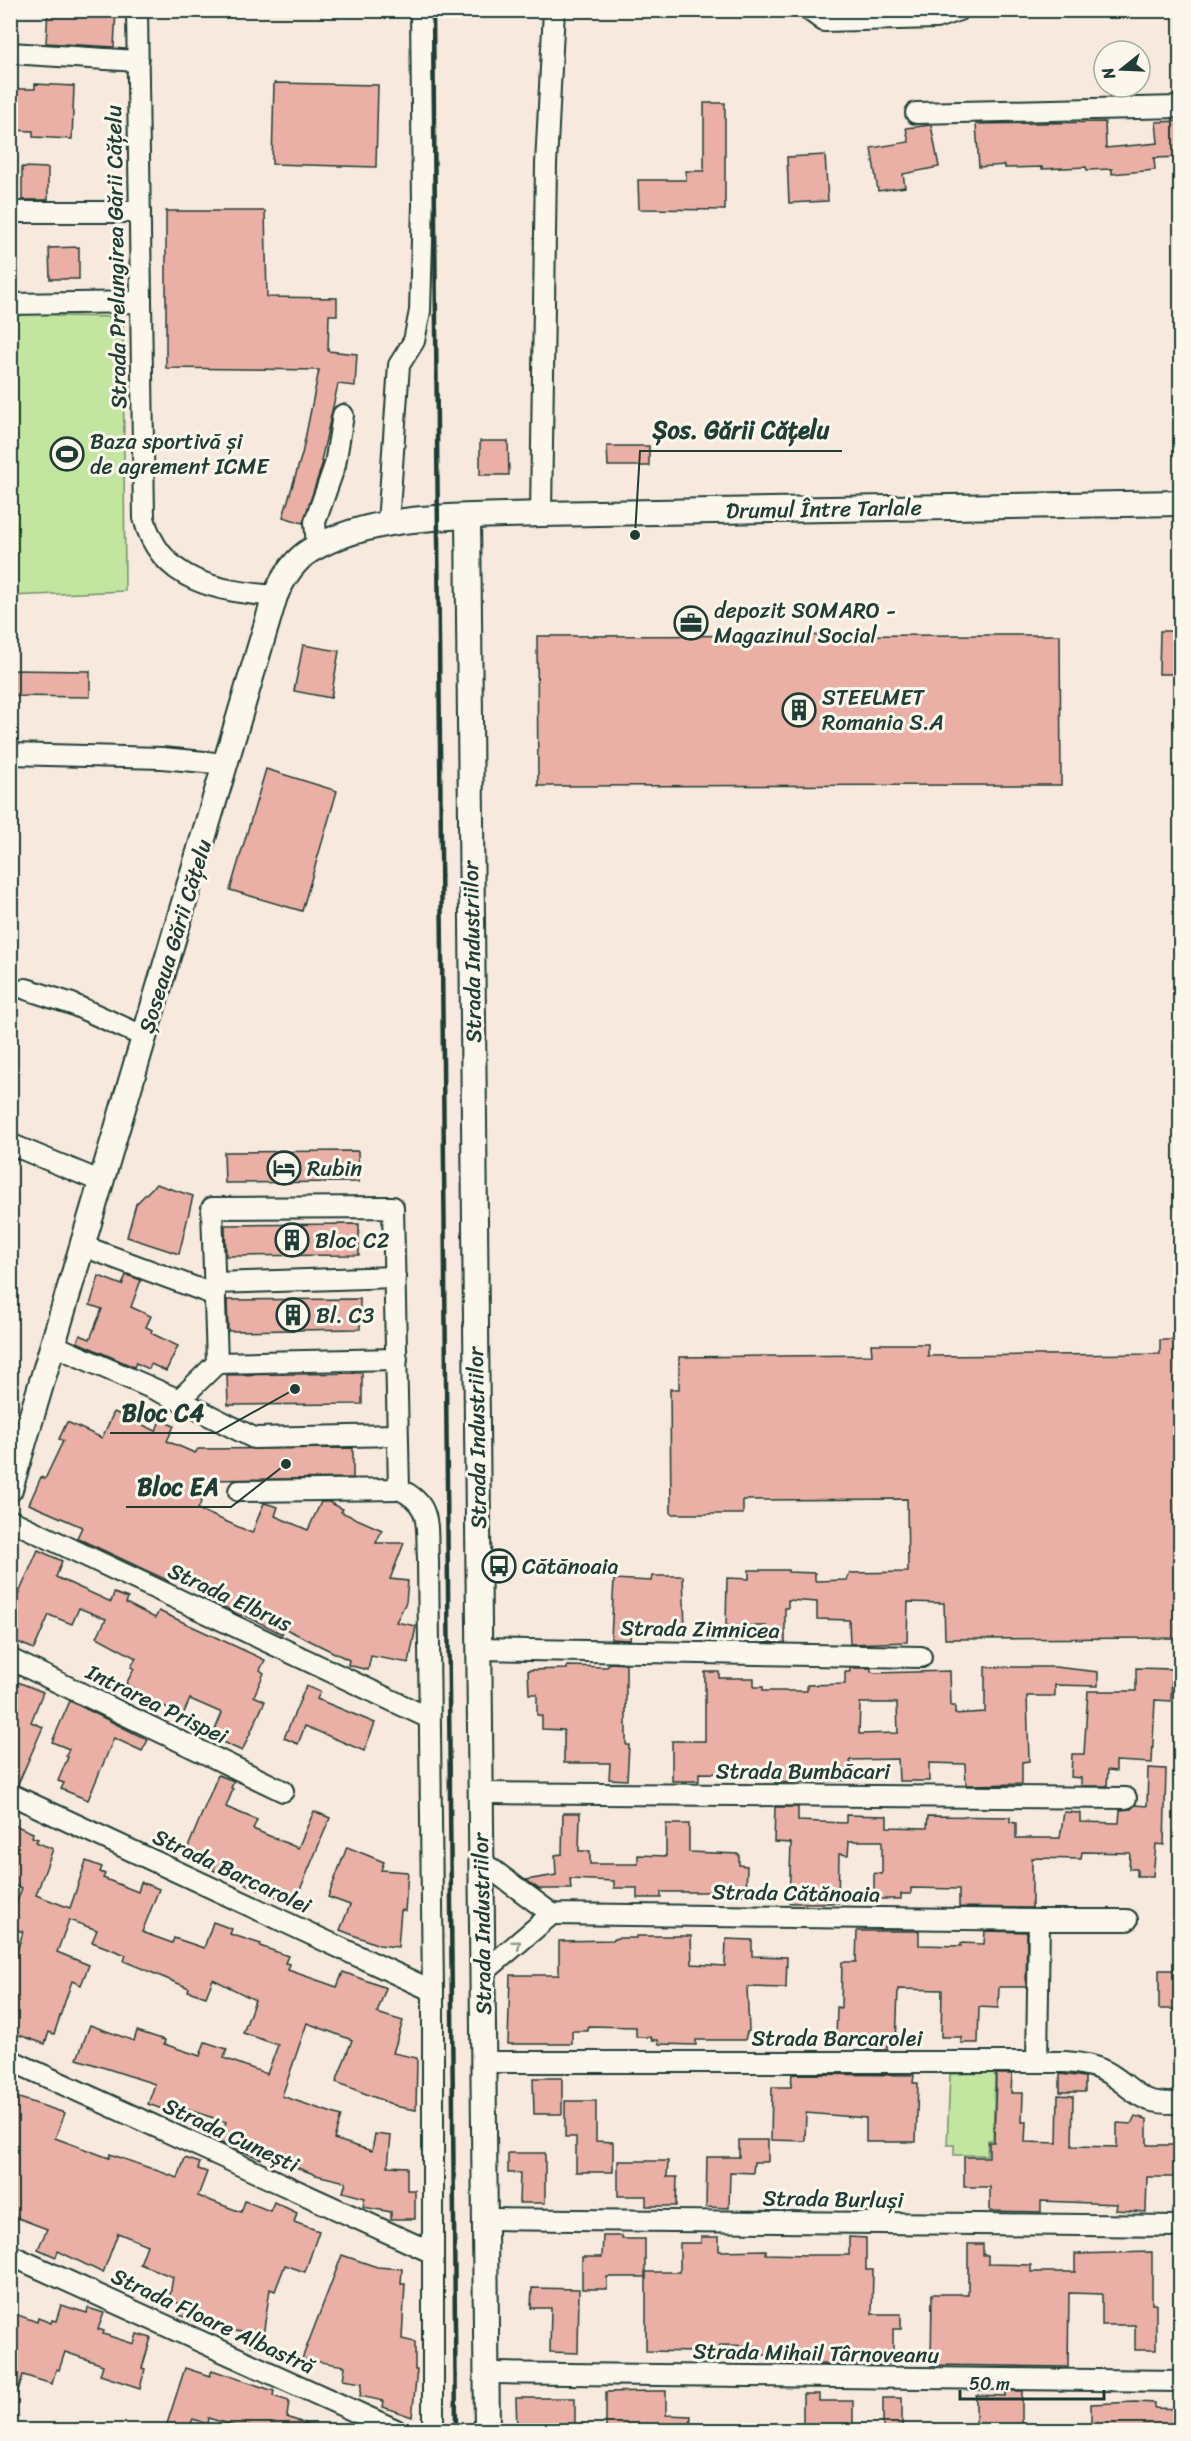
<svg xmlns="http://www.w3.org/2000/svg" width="1191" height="2441" font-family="Sriracha,sans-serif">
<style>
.green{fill:#c2e59f;stroke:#70916a;stroke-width:1.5}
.building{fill:#eab0a5;stroke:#1f3d34;stroke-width:1.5;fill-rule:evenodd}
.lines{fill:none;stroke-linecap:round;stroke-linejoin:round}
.minor-casing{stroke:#1f3d34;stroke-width:24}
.major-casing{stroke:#1f3d34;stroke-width:28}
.minor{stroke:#fbf7ec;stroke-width:20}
.major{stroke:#fbf7ec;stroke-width:24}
.rail{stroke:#1f3d34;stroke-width:4.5}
.oneway{stroke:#8d9a90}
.labels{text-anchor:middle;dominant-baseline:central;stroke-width:6;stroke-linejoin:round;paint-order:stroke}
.street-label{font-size:22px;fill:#1f3d34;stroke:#fbf7ec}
.poi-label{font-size:22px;fill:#1f3d34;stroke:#fbf7ec;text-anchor:start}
.leader{fill:none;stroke:#1f3d34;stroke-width:2}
.callout-dot{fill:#1f3d34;stroke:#fbf7ec;stroke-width:2}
.callout-label{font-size:24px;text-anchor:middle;font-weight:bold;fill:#1f3d34;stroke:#fbf7ec;stroke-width:6;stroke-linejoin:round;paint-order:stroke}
</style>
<rect width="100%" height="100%" fill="#f8e9de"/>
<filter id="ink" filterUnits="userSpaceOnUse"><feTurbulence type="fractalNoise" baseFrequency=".0167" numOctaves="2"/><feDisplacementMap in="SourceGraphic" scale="12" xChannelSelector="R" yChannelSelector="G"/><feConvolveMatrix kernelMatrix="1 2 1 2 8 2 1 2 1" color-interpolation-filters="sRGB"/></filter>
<g filter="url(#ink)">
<g class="green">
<path d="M57,309V316L123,317L125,591L11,596L10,310Z"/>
<path d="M995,2073L993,2140H988L987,2155H954V2145H947L950,2074Z"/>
</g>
<g class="building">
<path d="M48,10H116L114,47L46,43Z"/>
<path d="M274,83L378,85L376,167L272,164Z"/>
<path d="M35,84L74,86L72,139L33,137V131L10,130V89H35Z"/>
<path d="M704,103H725V210L639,209L638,180H686V171H704Z"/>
<path d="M1179,121L1180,157L1154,158L1155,170L1112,174V169L1087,170L1086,167L1042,169V167L1005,168V165L979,167L976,124L1105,122L1106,148L1158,143L1156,122Z"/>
<path d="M931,125L939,167L903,174L905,187L878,191L871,148L909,142L906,128Z"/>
<path d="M825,155L828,201L789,203L787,157Z"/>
<path d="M22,167L48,168V200H22Z"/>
<path d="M166,211H265L267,297L337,298V315H329L328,351L357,354L355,386L338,384L321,461L323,462L303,523L283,517L302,454L319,370L166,368Z"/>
<path d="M79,247V279H50L49,248Z"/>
<path d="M480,441H508L509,475H480Z"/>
<path d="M607,446H649V466H608Z"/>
<path d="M1160,631H1180V674H1159Z"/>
<path d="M1060,635L1061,785L538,786L537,636Z"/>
<path d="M303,645L339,651L331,698L294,691Z"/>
<path d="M10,670L90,671V697L10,696Z"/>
<path d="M266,769L337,791L302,911L230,890Z"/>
<path d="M358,1151L359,1182L225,1183L224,1152Z"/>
<path d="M156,1184L193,1196L179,1254L127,1237L136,1204Z"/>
<path d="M359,1224V1255L226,1256L225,1225Z"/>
<path d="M126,1275L141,1280L131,1307L151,1316L146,1327L152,1330L151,1333L178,1346L166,1371L151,1364L149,1369L136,1363L134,1367L77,1342L80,1335L90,1339L102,1309L90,1305L99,1276L122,1285Z"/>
<path d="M360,1299V1329L228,1331L227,1300Z"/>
<path d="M1160,1340H1180V1638L945,1639L944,1603L908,1602L907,1642L850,1644L849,1620L817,1619V1602L788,1600V1608H785V1643L766,1642V1626H726L727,1578L749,1579V1570H788V1572L815,1573V1581L847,1580L850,1573L908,1572L907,1499L743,1500V1514H671L670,1389H679V1357L872,1355L871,1344H928V1356L1160,1354Z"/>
<path d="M362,1373V1404L228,1405L227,1375Z"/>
<path d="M114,1412L156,1431L160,1420L174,1426L167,1441L195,1453L198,1449L353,1448V1478L208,1480L210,1481L198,1509L252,1533L264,1503L278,1507L275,1516L308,1530L321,1502H329L343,1509L341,1512L382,1530L376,1543H404L390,1579L408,1581L406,1602L396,1622L416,1626L409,1663L371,1656L368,1670L348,1665L349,1660L284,1628L282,1634L242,1614L241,1616L201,1595L203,1591L171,1576L169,1581L77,1538L82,1527L29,1504L41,1477L45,1479L63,1441L59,1439L67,1422L102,1438Z"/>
<path d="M38,1550L62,1561L56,1577L111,1602L114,1593L128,1598L126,1603L155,1618L159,1611L265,1660L260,1670L264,1673L254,1696L265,1701L242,1751L216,1739L219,1732L215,1730L222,1713L190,1699L183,1715L134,1692V1688L126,1684L134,1669L131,1667L136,1658L97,1637L106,1619L79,1608L72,1624L49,1615L34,1649L10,1639V1597L16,1600Z"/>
<path d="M652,1576H683L685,1627L631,1628L630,1640L611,1639L614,1579L651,1581Z"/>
<path d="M610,1663L626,1664V1745H629L627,1780L609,1779L610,1763H564V1730L542,1729V1716L537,1715V1694H529L528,1670L567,1669V1666L607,1667Z"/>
<path d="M985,1667H1055L1098,1672V1686L1055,1685V1696H1027L1029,1761L1022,1762V1784L966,1785L965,1764L929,1763V1781H899L898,1759L850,1760V1780L775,1783V1778H765V1774L699,1773V1781H672V1741H705V1672H719V1678H754V1687H763V1691H807V1685L845,1684V1672H850V1668H871V1672L876,1673L950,1671L951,1706H955V1714L985,1712ZM860,1703H897L898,1733L859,1734Z"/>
<path d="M1136,1668L1172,1669L1171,1701L1155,1700L1152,1763L1116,1761V1771L1108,1770L1107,1786H1081V1778L1071,1777L1072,1754H1084L1088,1691H1136Z"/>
<path d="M10,1679L43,1692L31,1722L43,1727L18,1784L10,1782Z"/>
<path d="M306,1686L320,1692L317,1699L375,1723L364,1751L305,1726L298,1744L284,1738Z"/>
<path d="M70,1701L148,1740L142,1751L114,1738L88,1800L61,1789L64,1783L58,1781L68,1757L66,1756L69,1749L52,1742Z"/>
<path d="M1148,1768L1166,1769L1164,1845L1156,1844L1153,1876H1137V1869H1129L1130,1853L1082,1852L1081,1859L1032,1858V1908L959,1907V1889L911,1888V1894H901V1899H874V1873L882,1874V1841H849L848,1855L839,1854L838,1903H789L791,1843L774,1842L775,1807H798V1821L846,1823V1815L887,1816V1827L927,1828L928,1816L1010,1817V1822L1016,1823V1838H1060L1064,1812L1080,1813V1822L1119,1823L1120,1810L1131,1809L1135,1805L1147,1806Z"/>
<path d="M218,1775L234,1781L231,1788L233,1789L226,1807L257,1820L253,1829L298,1848L314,1811L330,1818L294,1904L213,1870L215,1865L186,1852Z"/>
<path d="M563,1813H580L579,1851H590V1864H638V1855L666,1856V1824H689V1852L739,1854V1865L747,1866L746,1895L713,1894V1892H661V1898H637V1888H614V1881L570,1879L571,1889H539L526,1880L556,1875L555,1855L562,1854Z"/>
<path d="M10,1823L33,1833L32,1837L38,1839L36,1842L53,1849L36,1895L70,1908L86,1861L102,1867L100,1872L105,1874L103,1878L138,1892L141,1882L159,1889L142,1932L172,1943L174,1938L204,1948L213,1922L232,1929L230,1934L261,1944L260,1946L288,1956L285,1963L290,1964L288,1970L337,1987L343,1972L386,1988L377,2013L403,2021L393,2053L417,2058L416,2110L399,2107L336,2082L352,2040L307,2023L282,2096L341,2116L334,2139L372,2151L375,2134L391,2136L388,2166L407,2167V2190H415V2219H391V2212L363,2207L365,2198L343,2192L346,2182L316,2175L262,2154L261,2159L219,2142L226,2122L167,2103L165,2110L148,2104L155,2084L77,2059L90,2025L134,2041L137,2031L165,2040L164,2044L200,2056L205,2042L227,2049L224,2058L267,2074L278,2045L243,2033L255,2000L213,1979L206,1997L188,1991L189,1988L124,1961L126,1955L92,1942L97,1930L69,1920L57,1952L89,1965L81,1985L72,1981L54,2034L49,2032L45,2044L10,2032V1974L23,1932L10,1927V1920L22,1888L10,1884Z"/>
<path d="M347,1847L384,1862L381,1870L408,1872L405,1911L401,1910L398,1947L379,1945L340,1930L350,1905L328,1897Z"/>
<path d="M857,1931H919V1945L961,1946V1943L984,1944L985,1931L1027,1932L1026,1987H999L998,2008L979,2007L978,2043H961V2037H941L942,1990L898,1989L896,2045H887V2050H867L868,2040L836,2039L837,2007L841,2008L842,1962H856Z"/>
<path d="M637,1936H691L692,1964L725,1966L726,1939L752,1940V1956L787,1957L786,1988L747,1987L749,2031L747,2032L745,2040H696V2045L659,2044L658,2040H652L651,2037H636V2027L588,2026V2031H572V2044H508L510,1975H559V1941L613,1940L617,1938H637Z"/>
<rect x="1159" y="1970" width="21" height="39"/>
<path d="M792,2074L914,2075L913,2083H918L916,2142H866V2118L806,2113L805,2141L771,2140L772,2087H791Z"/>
<path d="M996,2074H1012L1011,2093H1023L1022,2122H1026L1025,2142L1057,2143L1058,2095L1073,2096L1072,2146L1117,2147V2123L1131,2124L1135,2116L1147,2119V2145H1180V2177H1147L1146,2212L1116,2210L1117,2204L1041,2201V2212L990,2211V2187H964V2157H989V2142H994Z"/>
<path d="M1060,2074L1085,2077V2092H1060Z"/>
<path d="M533,2078H562V2114H534Z"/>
<path d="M10,2095L65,2113L55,2138L109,2158L110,2154L178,2178L185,2158L200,2163L198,2169L207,2172L198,2196L241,2212L245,2201L270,2211L274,2202L297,2213L294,2222L319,2231L305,2272L285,2265L275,2291L270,2289L261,2349L247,2344L249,2333L227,2330L228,2327L199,2322L180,2315L182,2304L169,2301L173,2277L140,2264L147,2245L118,2233L103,2273L58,2251L56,2257L38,2249L47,2229L10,2215Z"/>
<path d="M565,2101H596V2141L613,2142V2172H576V2137H565Z"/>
<path d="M739,2140H768V2162H754L753,2173L730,2172L729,2208L706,2207L707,2157H739Z"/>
<path d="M508,2153H545V2203H519L520,2173H508Z"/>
<path d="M618,2161H668L667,2177H677L676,2206H646V2196H618Z"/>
<path d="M603,2236H622V2239H645V2277H607V2289H582V2257H602Z"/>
<path d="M701,2237H719V2251L766,2250V2254L809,2255H849V2237L866,2238V2270H873L872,2314H901V2329H893V2350H890L889,2364H788V2355H759V2346L720,2345L719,2362H697V2352L646,2351V2272H680V2243H701Z"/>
<path d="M968,2244H983V2255H988V2264L1031,2265V2272H1075V2254L1152,2252V2304H1156V2350H1135V2325H1102V2294L1069,2293L1068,2367L931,2365L932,2294H968Z"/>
<path d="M342,2255L377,2267L402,2269L401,2284H405L402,2339L415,2342V2370H417L412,2417L383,2407L384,2401L360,2396L362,2383L343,2380L345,2366L302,2359Z"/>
<path d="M532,2288L579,2289L578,2353L550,2352L551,2308H531Z"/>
<path d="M61,2305L87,2313L88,2308L104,2313L98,2329L104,2331L103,2334L134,2344L137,2334L151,2338L142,2368L145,2369L140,2388L100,2375L103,2365L65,2352L59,2370L56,2369L52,2384L23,2375L14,2403H10V2312L37,2322L38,2318L51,2323L52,2320L56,2321Z"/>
<path d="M185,2368L210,2376L212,2370L274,2391L273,2396L289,2401L287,2417L320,2429L319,2430H248L208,2418L207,2424L193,2419L188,2430H165Z"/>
<path d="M650,2391H666V2415L691,2416L690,2430H606V2392Z"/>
<path d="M1005,2391H1022V2430H976V2395L1005,2396Z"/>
<path d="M803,2394H819V2401H853V2430H803Z"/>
<path d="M516,2398H575V2430H517Z"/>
<rect x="883" y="2398" width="19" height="32"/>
<path d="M1135,2402L1155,2403V2408L1179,2409V2430H1091V2404Z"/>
</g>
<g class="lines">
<g class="minor-casing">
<g id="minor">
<path d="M137,10L144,518C160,582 218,591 275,596"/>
<path d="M809,10L824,21L936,18L959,10"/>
<path d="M10,53L138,61"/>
<path d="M916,113L1180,107"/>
<path d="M10,212H140"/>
<path d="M10,304L141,302"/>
<path d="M541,514L546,164L554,10"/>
<path d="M388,524L399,365L414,341L420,311L423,205L421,10"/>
<path d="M317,547L315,522L335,465L343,415"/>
<path d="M10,754L162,758L226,764"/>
<path d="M26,989L72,1004L145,1037"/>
<path d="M10,1144L102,1182"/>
<path d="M83,1246L215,1295"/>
<path d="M215,1283L395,1277"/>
<path d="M53,1345L179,1400L254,1438L397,1435"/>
<path d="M217,1363L397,1359"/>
<path d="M179,1400L217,1363L212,1208L393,1207L399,1489L239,1491"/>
<path d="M399,1489C433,1505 426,1525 428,1559L433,1991V2430"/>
<path d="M10,1520L429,1718"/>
<path d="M479,1649L921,1657"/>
<path d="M10,1659L283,1791"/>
<path d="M481,1793L1126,1798"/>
<path d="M10,1794L433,1991"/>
<path d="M482,1862L552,1914L1039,1920L1037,2061"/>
<path d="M1039,1920H1127"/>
<path d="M483,1973L552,1914"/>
<path d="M10,2060L433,2253"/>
<path d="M483,2062H1065C1080,2063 1097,2066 1110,2074C1141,2094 1138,2104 1180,2103"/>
<path d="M485,2219L1180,2226"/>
<path d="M10,2255L396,2430"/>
<path d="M486,2373L1180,2381"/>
</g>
</g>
<g class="major-casing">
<g id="major">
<path d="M468,517L487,2430"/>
<path d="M10,1489L275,596C283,578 294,560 311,550C375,512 469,517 541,514L1180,503"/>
</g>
</g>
<use href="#minor" class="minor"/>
<use href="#major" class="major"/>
<path class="rail" d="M433,10L456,2430"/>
</g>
<defs><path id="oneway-chevron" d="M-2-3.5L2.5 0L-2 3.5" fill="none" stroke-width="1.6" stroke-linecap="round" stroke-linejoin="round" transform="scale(1.5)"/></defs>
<use class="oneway" href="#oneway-chevron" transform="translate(517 1944) rotate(-40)"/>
</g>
<defs>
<g id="stadium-ring" transform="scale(1.725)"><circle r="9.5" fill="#fbf7ec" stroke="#1f3d34" stroke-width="1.5"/><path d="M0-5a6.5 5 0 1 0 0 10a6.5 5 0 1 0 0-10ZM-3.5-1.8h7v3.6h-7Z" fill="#1f3d34"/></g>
<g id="office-ring" transform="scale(1.725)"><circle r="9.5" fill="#fbf7ec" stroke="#1f3d34" stroke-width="1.5"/><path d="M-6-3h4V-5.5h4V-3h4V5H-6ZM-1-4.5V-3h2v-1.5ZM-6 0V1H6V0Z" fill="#1f3d34"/></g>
<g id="building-ring" transform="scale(1.725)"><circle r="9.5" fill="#fbf7ec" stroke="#1f3d34" stroke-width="1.5"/><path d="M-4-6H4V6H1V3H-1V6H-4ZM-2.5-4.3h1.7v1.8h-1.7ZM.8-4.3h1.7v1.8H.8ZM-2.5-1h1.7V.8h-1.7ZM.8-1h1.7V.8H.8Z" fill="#1f3d34"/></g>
<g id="hotel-ring" transform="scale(1.725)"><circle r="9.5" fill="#fbf7ec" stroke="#1f3d34" stroke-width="1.5"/><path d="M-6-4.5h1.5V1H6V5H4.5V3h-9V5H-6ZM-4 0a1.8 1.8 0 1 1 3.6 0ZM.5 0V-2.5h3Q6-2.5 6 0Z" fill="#1f3d34"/></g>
<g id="bus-ring" transform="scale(1.725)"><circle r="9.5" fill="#fbf7ec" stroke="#1f3d34" stroke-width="1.5"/><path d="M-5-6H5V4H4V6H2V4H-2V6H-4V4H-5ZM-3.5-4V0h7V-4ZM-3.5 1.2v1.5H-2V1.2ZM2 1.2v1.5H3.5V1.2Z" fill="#1f3d34"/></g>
</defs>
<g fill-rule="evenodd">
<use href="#stadium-ring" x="67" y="454"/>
<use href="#office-ring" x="691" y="623"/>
<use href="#building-ring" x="799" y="710"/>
<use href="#hotel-ring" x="284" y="1168"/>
<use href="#building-ring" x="292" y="1240"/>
<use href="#building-ring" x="293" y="1315"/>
<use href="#bus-ring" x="499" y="1566"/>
</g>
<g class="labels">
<g class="street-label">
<text transform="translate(116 257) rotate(-91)">Strada Prelungirea Gării Cățelu</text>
<text transform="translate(824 509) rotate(-1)">Drumul Între Tarlale</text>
<text transform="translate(175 936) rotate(-73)">Șoseaua Gării Cățelu</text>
<text transform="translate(472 952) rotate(-91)">Strada Industriilor</text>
<text transform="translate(477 1438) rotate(-91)">Strada Industriilor</text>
<text transform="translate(230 1597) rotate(25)">Strada Elbrus</text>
<text transform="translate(700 1629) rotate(1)">Strada Zimnicea</text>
<text transform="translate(157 1704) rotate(26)">Intrarea Prispei</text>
<text x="803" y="1771">Strada Bumbăcari</text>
<text transform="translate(232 1871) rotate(25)">Strada Barcarolei</text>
<text transform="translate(796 1893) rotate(1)">Strada Cătănoaia</text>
<text transform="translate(482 1924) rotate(-91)">Strada Industriilor</text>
<text x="837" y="2038">Strada Barcarolei</text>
<text transform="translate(231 2135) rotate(25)">Strada Cunești</text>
<text transform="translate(833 2199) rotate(1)">Strada Burluși</text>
<text transform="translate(213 2321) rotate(25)">Strada Floare Albastră</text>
<text transform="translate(816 2353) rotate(1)">Strada Mihail Târnoveanu</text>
</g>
<g class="poi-label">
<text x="90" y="441">Baza sportivă și<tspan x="90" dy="25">de agrement ICME</tspan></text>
<text x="714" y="610">depozit SOMARO -<tspan x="714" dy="25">Magazinul Social</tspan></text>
<text x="822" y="697">STEELMET<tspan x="822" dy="25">Romania S.A</tspan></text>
<text x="307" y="1168">Rubin</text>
<text x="315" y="1240">Bloc C2</text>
<text x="316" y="1315">Bl. C3</text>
<text x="522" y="1566">Cătănoaia</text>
</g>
</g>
<path class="leader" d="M635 535L640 451H842M295 1389L216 1433H110M286 1464L231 1507H126"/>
<g class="callout-dot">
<circle cx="635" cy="535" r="6"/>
<circle cx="295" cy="1389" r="6"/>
<circle cx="286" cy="1464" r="6"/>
</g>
<g class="callout-label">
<text x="741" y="438">Șos. Gării Cățelu</text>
<text x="163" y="1421">Bloc C4</text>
<text x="178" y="1495">Bloc EA</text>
</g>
<rect width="1191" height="2441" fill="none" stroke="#fbf7ec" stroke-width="36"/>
<rect x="18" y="18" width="1155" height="2405" fill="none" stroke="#1f3d34" stroke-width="2" filter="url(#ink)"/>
<g transform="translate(1122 69) rotate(252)"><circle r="28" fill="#fbf7ec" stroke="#a3ada2" stroke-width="1.5"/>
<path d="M0-4.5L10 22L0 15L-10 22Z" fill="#1f3d34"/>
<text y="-9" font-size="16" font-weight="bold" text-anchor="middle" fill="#1f3d34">N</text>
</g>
<path d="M960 2390v9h144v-9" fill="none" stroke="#1f3d34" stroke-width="3"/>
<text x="969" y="2390" font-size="18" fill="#1f3d34" stroke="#fbf7ec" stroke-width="4.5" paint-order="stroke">50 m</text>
</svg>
